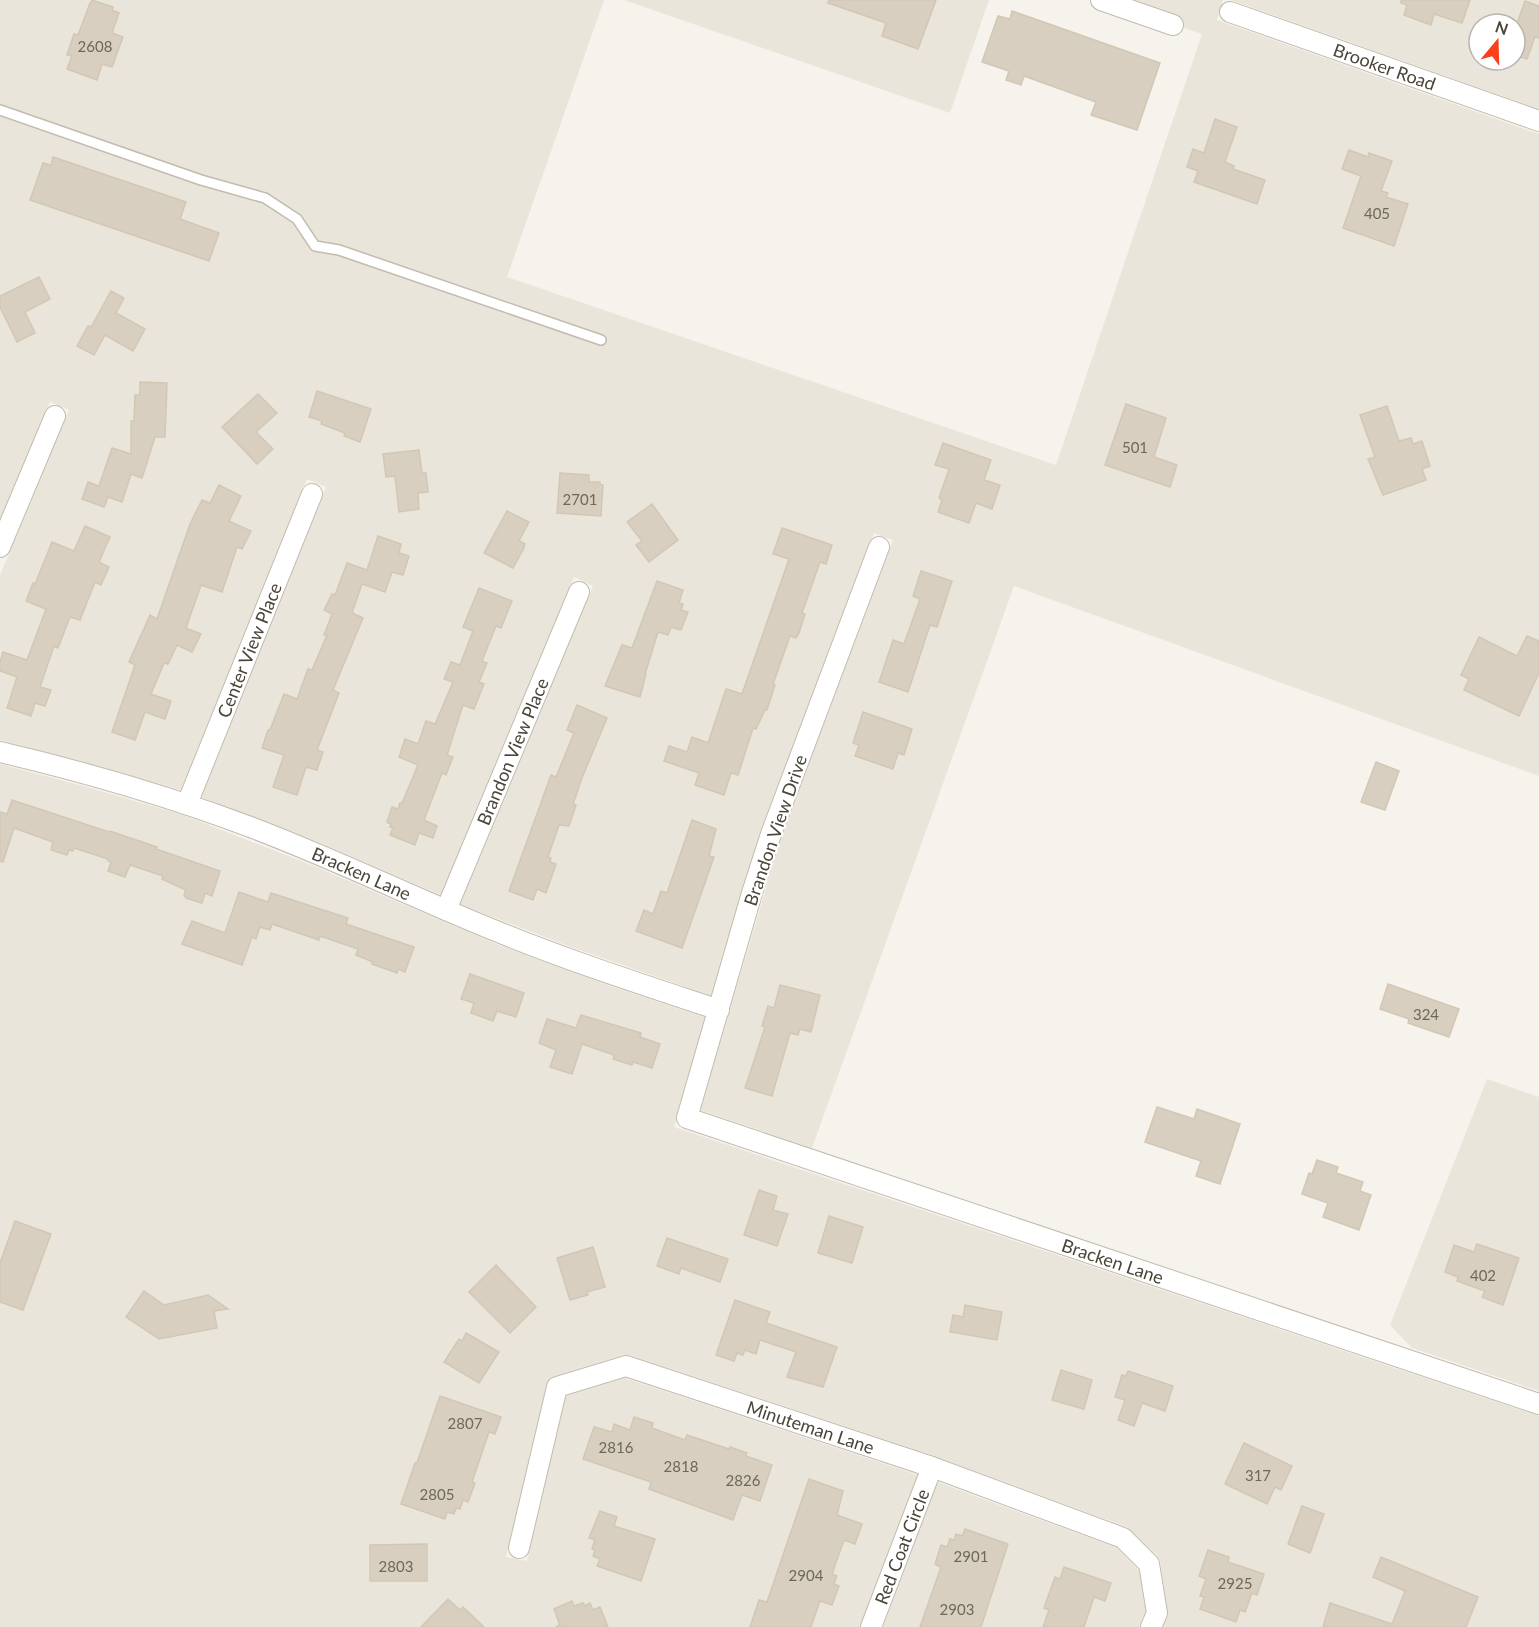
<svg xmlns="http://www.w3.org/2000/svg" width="1539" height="1627" font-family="Lato,sans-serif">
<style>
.residential{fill:#eae5da;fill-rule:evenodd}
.building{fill:#d8cfc1;stroke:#d3c7b4;stroke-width:1.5}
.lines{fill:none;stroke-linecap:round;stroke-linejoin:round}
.service-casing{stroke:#c2bbae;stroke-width:12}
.minor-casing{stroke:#c2bbae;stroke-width:22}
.service{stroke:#fff;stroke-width:9}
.minor{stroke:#fff;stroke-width:20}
.labels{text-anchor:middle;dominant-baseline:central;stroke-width:4.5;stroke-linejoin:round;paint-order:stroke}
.number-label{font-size:15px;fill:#6e675b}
.street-label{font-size:18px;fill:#4b4439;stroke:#fff}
</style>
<rect width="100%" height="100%" fill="#f6f3ec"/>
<g class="residential">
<path d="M0,0H604L507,277L1056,465L1202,34L1105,0H1223L1217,20L1539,134V776L1014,586L812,1148L700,1110L781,838L893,540L874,533L771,803L742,890L712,996L568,946L460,904L593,586L574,577L441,895L318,842L201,797L326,487L307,479L181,790L0,740V575L69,410L50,402L0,520Z"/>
<path d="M624,0H989L950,113Z"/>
<path d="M1231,0H1539V109ZM1479,24H1515V60H1479Z"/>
<path d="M0,764L87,787L183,815L309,864L494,943L607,985L706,1018L674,1127L1539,1416V1627H1162L1167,1610L1160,1561L1157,1555L1127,1527L926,1453L629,1355H623L555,1376L547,1385L506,1557L527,1561L565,1396L625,1378L918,1475L860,1627H0Z"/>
<path d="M1487,1079L1539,1097V1391L1412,1348L1390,1325Z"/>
<path d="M937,1482L1117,1548L1139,1571L1146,1612L1140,1627H883Z"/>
</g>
<g class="building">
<path d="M92,0L113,7L112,10L119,13L112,33L123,37L112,67L102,64L97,80L67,69L72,56L67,55L74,34L78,35L90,3L91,4Z"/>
<path d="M829,0H936L918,49L882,36L886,23L828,3Z"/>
<path d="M1401,0H1470L1462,23L1434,14L1431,25L1404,15L1407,5L1401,3Z"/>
<path d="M1525,1L1539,6V38L1535,37L1527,59L1515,55V29Z"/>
<path d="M1012,11L1160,63L1137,130L1091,115L1096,102L1024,76L1021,85L1006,80L1009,71L982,62L998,16L1010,19Z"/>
<path d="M1215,119L1237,127L1225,162L1234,166L1233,169L1265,180L1257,204L1194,182L1198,171L1187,167L1193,149L1204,153Z"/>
<path d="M1349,150L1368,157L1369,153L1392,161L1381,191L1388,193L1386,197L1408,204L1394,246L1343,228L1361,176L1342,169Z"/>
<path d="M53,157L186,202L180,219L219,233L209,261L30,200L43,163L51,165Z"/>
<path d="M39,277L50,299L25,312L35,333L17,342L0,307V296Z"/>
<path d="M111,291L124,298L116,313L145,329L133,351L105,335L94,355L77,346L88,326L91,327Z"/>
<path d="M140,382L167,383L165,437H155L142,478L131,474L122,502L108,497L104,507L82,499L88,482L99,486L112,448L131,454V421H134L135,395H140Z"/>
<path d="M317,391L371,409L360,442L344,436L345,433L321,424L322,421L309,417Z"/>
<path d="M258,394L277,413L256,432L273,449L257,464L222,427Z"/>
<path d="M1126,404L1166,418L1154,457L1177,465L1170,487L1105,465Z"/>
<path d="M1387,406L1399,441L1411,438L1413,444L1422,441L1430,466L1422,469L1426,480L1383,495L1368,459L1375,457L1360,415Z"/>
<path d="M943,443L991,460L984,480L1000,485L992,509L976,503L969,523L938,512L942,500L939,498L949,469L935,465Z"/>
<path d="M419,450L422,473H426L428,492L418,493L419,509L399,512L395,476L386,477L383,454Z"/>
<path d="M560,473L589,475V482H600V485H603L601,516L557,513Z"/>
<path d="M219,485L241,496L229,521L251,531L242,549L237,547L222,592L201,585L186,628L201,634L192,652L177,645L168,664L164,663L151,694L171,701L165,719L145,712L135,740L112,732L135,665L129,662L150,615L157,619L190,524L202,500L210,503Z"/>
<path d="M652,504L678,540L649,562L636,545L642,541L627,522Z"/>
<path d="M507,511L529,522L519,541L525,544L523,550L513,568L484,553Z"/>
<path d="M85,526L110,537L99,562L109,567L101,585L95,582L80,620L70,617L58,648L54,646L40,687L51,690L45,706L35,703L31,716L7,708L17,677L0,671V662L3,652L27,660L46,609L26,601L33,583L35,584L52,542L74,551Z"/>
<path d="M782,528L832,545L826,564L820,562L802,613L805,614L799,633L796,638L790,636L773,684L775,685L767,710H765L756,729L753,728L738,775L731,773L724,795L695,785L699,773L664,761L669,746L687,752L692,737L708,743L726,689L742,694L789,559L773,554Z"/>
<path d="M378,536L401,544L399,553L409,556L403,575L392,572L385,592L362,584L352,613L363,618L333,690L339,693L317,750L323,752L317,770L306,767L297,795L273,787L284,755L262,748L268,730H270L284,694L297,699L308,669L312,670L327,635H324L332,614L324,610L332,594L335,595L347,563L367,570Z"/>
<path d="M921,571L952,581L937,627L930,625L908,692L879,682L893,640L904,644L920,599L913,596Z"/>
<path d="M657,581L683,590L679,603L683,604L681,610L688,612L681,630L671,627L668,635L658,632L645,674H646L640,697L605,686L622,645L632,648Z"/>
<path d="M479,588L512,601L501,628L496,626L482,661L487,663L479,682L484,684L474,709L463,705L447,755L453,757L446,775L442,773L424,820L437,826L433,838L419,833L415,845L390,835L393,828L390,827L391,824L387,822L392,807L398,809L400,803H402L418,765L399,757L405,739L418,744L426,721L435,724L453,682L444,679L451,662L460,665L473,631L463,627Z"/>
<path d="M1527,636L1539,641V673L1519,716L1464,690L1469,679L1461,675L1479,637L1517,656Z"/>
<path d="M577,705L607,718L582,778L573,804L576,805L569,826L559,825L548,857L551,858L550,862L556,864L546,893L537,889L533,900L509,891L551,775L556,777L574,733L567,730Z"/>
<path d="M863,712L912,729L904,755L898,753L893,769L855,756L859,745L853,743Z"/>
<path d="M1376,762L1399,771L1385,810L1361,802Z"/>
<path d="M12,800L109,832L110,831L157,847L156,849L220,871L212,896L205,893L202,903L186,898L184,895L186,890L162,879L163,876L130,865L125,877L108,871L111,862L108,861V859L74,848L73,851L69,850L67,855L51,850L53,842L14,828L3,862L0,861V812L7,814Z"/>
<path d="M692,820L716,829L709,856L714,857L682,948L636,931L644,910L653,914L661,891L667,893Z"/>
<path d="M239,892L268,902L271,893L348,918L346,924L414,947L405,972L398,969L397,973L372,964L373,962L356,955L358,949L320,936L319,940L272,924L270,930L260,927L256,939L252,937L242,965L182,944L192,921L225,933Z"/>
<path d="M470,974L524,993L516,1017L497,1011L493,1021L471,1013L474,1003L461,999Z"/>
<path d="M1388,984L1459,1009L1449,1037L1408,1023L1409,1019L1380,1009Z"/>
<path d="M780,985L820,995L811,1032L800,1029L798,1035L790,1033L772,1096L745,1088L765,1027L762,1026L768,1006L774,1008Z"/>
<path d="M581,1015L641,1033L640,1037L660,1044L652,1068L633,1062L632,1065L613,1059L614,1055L582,1044L572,1074L550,1067L556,1050L539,1043L547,1019L576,1028Z"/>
<path d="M1157,1107L1194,1119L1197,1109L1240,1124L1220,1184L1196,1176L1201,1161L1145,1142Z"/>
<path d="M1317,1160L1338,1167L1336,1173L1363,1182L1360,1191L1371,1195L1359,1230L1323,1217L1328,1203L1302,1194L1309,1173L1312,1174Z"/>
<path d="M759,1190L777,1196L773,1210L788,1214L777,1246L744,1235Z"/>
<path d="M829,1216L863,1227L852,1263L818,1253Z"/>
<path d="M15,1221L51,1234L23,1310L0,1302V1263Z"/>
<path d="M667,1238L728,1259L720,1282L681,1268L679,1274L657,1266Z"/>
<path d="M1477,1244L1519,1258L1503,1305L1482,1297L1485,1291L1457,1281L1458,1277L1445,1272L1454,1245L1474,1252Z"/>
<path d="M593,1247L605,1287L587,1292L588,1295L570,1300L557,1258Z"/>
<path d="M496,1265L536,1307L510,1333L469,1292Z"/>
<path d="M144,1291L164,1305L208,1295L228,1309L214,1311L217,1328L159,1339L126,1317Z"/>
<path d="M735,1300L770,1312L766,1323L837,1347L823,1387L787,1377L796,1352L760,1340L756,1354L745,1350L743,1355L737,1353L734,1361L716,1355Z"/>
<path d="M965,1305L1002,1312L997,1340L950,1332L953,1315L963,1317Z"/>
<path d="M466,1333L499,1352L479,1383L444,1362L459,1339L462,1341Z"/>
<path d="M1061,1370L1092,1380L1084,1409L1052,1400Z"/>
<path d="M1128,1371L1173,1386L1165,1411L1142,1403L1134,1426L1118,1420L1125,1400L1115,1397L1122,1375L1126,1376Z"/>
<path d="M440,1396L501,1417L495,1434L489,1432L472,1482L475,1483L468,1502L463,1500L460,1509L456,1508L454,1514L447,1512L445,1519L401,1504L415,1463H417Z"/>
<path d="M634,1417L653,1423L652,1428L685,1440L687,1435L729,1449L730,1447L747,1453L746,1456L772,1465L760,1501L742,1495L733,1520L649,1489L651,1482L583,1459L594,1427L612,1432L614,1424L630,1430Z"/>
<path d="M1244,1443L1292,1466L1281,1490L1275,1487L1267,1504L1225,1484Z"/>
<path d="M809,1479L843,1491L837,1515L862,1524L855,1544L844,1540L832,1574L837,1576L834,1584L839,1586L832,1605L820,1601L811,1627H750L759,1600L767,1602Z"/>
<path d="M1302,1506L1324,1514L1310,1553L1288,1544Z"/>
<path d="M600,1511L617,1517L614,1526L655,1539L641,1581L597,1566L600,1559L593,1556L595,1550L592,1549L595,1540L589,1538Z"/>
<path d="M965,1529L1008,1544L981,1627H920L941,1567L935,1564L941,1545L947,1547L950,1539L954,1540L956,1534L962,1536Z"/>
<path d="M427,1544V1581H370V1545Z"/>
<path d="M1208,1550L1229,1557L1228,1562L1264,1574L1257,1595L1252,1593L1245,1612L1240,1610L1236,1622L1200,1609L1204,1597L1200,1596L1206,1579L1199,1576Z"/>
<path d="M1381,1557L1478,1597L1466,1627H1323L1330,1603L1392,1624L1405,1591L1373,1577Z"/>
<path d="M1064,1567L1111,1583L1105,1601L1094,1597L1084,1627H1043L1049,1610L1044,1608L1055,1577L1060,1579Z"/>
<path d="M448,1599L460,1610L463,1607L484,1627H421Z"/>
<path d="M572,1601L574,1606L583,1603L585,1606L590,1603L593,1610L600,1607L608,1627H556L560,1625L554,1609Z"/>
</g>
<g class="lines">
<g class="service-casing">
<path id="service" d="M0,110L201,180L265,198L297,219L315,246L339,250L601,340"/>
</g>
<g class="minor-casing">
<g id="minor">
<path d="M1101,0L1173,25"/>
<path id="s1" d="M1230,12L1539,121"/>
<path d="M0,547L55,416"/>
<path id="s2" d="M879,547L771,834L752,893L687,1118L1539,1404"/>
<path id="s3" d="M0,752C85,772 171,797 253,828C335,859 414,898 496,931C569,961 644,985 719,1010"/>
<path id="s4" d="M187,804L312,494"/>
<path id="s5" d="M446,910L579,592"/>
<path id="s6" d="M519,1548L557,1387L626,1366L932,1467L1123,1538L1149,1564L1157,1613L1151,1627"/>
<path id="s7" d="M871,1627L932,1467"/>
</g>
</g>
<use href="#service" class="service"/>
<use href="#minor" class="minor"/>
</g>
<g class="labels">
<g class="number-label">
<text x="95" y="46">2608</text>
<text x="1377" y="213">405</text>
<text x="1135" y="447">501</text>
<text x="580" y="499">2701</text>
<text x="1426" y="1014">324</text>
<text x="1483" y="1275">402</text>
<text x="465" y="1423">2807</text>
<text x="616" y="1447">2816</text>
<text x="681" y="1466">2818</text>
<text x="1258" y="1475">317</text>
<text x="743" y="1480">2826</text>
<text x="437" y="1494">2805</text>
<text x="971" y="1556">2901</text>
<text x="396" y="1566">2803</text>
<text x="806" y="1575">2904</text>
<text x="1235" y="1583">2925</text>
<text x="957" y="1609">2903</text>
</g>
<g class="street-label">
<text stroke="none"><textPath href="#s1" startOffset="164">Brooker Road</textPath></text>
<text stroke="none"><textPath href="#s4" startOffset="166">Center View Place</textPath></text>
<text stroke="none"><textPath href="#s5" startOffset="172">Brandon View Place</textPath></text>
<text transform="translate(775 830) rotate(-71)">Brandon View Drive</text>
<text stroke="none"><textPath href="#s3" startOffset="382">Bracken Lane</textPath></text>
<text stroke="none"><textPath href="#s2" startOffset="1052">Bracken Lane</textPath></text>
<text stroke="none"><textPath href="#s6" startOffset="432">Minuteman Lane</textPath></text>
<text stroke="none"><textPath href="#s7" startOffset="86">Red Coat Circle</textPath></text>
</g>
</g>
<g transform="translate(1497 42) rotate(19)"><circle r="28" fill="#ffffff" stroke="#b7b4b0" stroke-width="1.5"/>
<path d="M0-4.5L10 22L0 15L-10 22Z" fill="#fc3f1d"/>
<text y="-9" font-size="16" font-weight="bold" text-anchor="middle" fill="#4b4439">N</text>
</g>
</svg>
